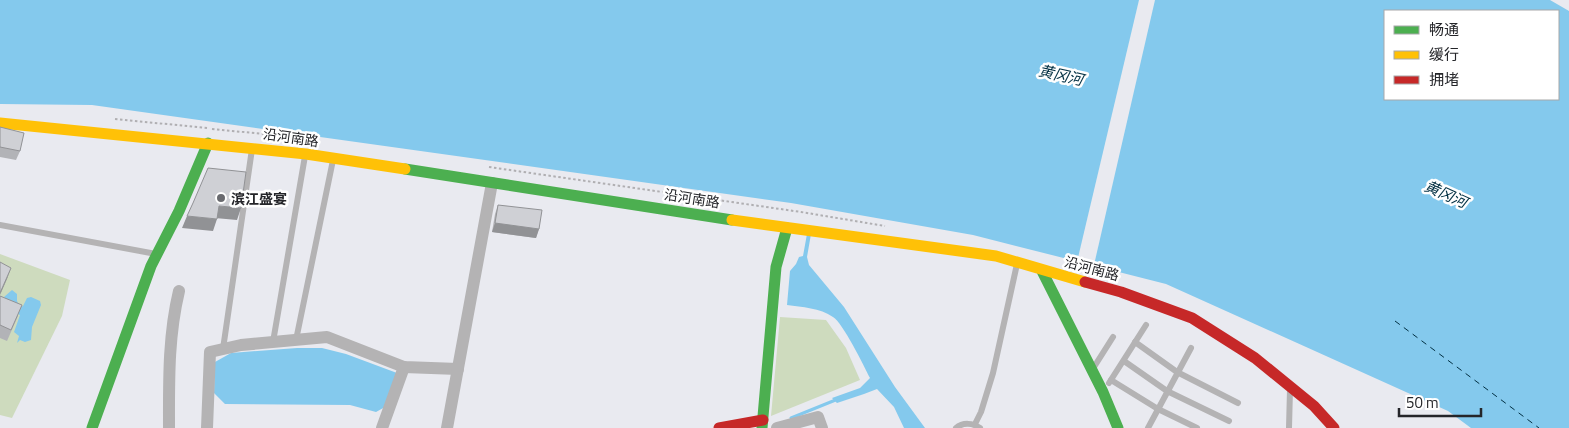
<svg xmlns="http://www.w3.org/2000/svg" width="1569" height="428" font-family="'Titillium Web','Noto Sans SC',sans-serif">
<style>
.green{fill:#cedbbe}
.water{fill:#84c9ed;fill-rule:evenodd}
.pier{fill:#e9eaf0}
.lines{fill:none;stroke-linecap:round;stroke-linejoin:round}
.stream{stroke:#84c9ed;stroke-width:3}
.ferry{stroke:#023043;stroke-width:1;stroke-dasharray:6 5;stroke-linecap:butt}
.path{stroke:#b0afb2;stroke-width:2;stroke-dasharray:2.5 2.5;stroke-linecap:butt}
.lane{stroke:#b4b3b4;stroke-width:6}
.street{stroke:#b4b3b4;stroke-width:12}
.fast{stroke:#4caf50;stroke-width:11}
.slow{stroke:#ffc107;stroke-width:11}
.jam{stroke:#c62828;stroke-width:11}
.wall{fill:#b2b3b7}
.shaded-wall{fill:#919295}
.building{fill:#cfd0d5;stroke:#919295}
.poi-dot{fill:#696a6f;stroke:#fff;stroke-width:2}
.labels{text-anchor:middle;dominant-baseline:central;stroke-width:5;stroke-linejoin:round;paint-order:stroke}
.street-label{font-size:14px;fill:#242529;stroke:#fff}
.poi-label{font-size:14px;font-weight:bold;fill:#242529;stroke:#fff;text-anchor:start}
.water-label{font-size:15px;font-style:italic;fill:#023043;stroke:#fff}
</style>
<rect width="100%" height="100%" fill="#e9eaf0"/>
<g class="green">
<path d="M0,254L70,280L62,316L12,418L0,415Z"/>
<path d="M780,317L826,320L846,348L860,380L771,416Z"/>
</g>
<g class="water">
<path d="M0,0H1550L1569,11V428H1471L1448,411L1166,284L973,235L791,203L92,105L0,104ZM1385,11H1558V99H1385Z"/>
<path d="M807,234H811L807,257L809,265L844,307L895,387L925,428H904L894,407L877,389L864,394L837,403L832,398L860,388L870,378C864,366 843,323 833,317C820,308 802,307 787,305L790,271L796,264L799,257L803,256Z"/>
<path d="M12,290L17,294V301L20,307L23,306L27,298L31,297L40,301L41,305L32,327L31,340L25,342L20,340L17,343L19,336L14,332L20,315L9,310L8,303L4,297Z"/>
<path d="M297,348H322L346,354L397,373L385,407L376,412L350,405L225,404L214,393L215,362L231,353Z"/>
</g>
<path class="pier" d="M1139,0H1155L1094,265L1077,262Z"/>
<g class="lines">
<path class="stream" d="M791,418L838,399"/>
<path class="ferry" d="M1395,321L1539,428"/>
<g class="path">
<path d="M115,119L207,128"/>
<path d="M212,129L264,134"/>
<path d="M489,167L801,212L885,226"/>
</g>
<g class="lane">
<path d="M0,225L156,254"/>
<path d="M296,340L333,160"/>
<path d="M273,342L305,156"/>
<path d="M1135,342L1177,372L1238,403"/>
<path d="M223,349L252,149"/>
<path d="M1124,361L1167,391L1229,421"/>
<path d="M1094,367L1113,337"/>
<path d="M1111,380L1158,409L1197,428"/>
<path d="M1109,383L1146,325"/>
<path d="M975,424L981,412L993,373L1017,264"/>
<path d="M956,428C963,422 973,423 980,428"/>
<path d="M1148,428L1191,348"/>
<path d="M1289,428L1290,389"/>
</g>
<g class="street">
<path d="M169,428C169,382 168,337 179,291"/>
<path d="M207,428L210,352L241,345L327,337L404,367L458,369"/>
<path d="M382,428L404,367"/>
<path d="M447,428L492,183"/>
<path d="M777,428L818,417L822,428"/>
</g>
<g class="fast">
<path d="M405,169L732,220"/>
<path d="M1042,271L1103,392L1118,428"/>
<path d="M92,428L151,266L179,211L208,143"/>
<path d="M762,428L776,267L787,228"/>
</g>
<g class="slow">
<path d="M0,123L306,154L405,169"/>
<path d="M732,220L996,256L1085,282"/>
</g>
<g class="jam">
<path d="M1085,282L1121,292L1192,318L1255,358L1314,406L1334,428"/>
<path d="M719,428L763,420"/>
</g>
</g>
<g class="wall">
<path d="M0,127L20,151L16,160L0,157Z"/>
<path d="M498,205L539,229L536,238L492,232L495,214Z"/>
<path d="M0,296L18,316L7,341L0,338Z"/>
</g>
<g class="shaded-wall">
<path d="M219,206L241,208L237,220L215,218Z"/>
<path d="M187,216L217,219L213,231L182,228Z"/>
<path d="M495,223L539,229L536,238L492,232Z"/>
<path d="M11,268L7,279L0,295V293Z"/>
</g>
<g class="building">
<path d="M0,127L24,133L20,151L0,147Z"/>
<path d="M208,168L246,172L241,208L219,206L217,219L187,216L193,203Z"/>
<path d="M498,205L542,210L539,229L495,223Z"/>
<path d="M0,262L11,268L0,293Z"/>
<path d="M0,296L22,305L11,330L0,325Z"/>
</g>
<circle class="poi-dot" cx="221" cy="198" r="5"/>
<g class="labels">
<g class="street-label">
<text transform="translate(291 137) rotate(8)">沿河南路</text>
<text transform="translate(692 198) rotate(9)">沿河南路</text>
<text transform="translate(1092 268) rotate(15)">沿河南路</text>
</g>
<g class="poi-label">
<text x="231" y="198">滨江盛宴</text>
</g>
<g class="water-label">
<text transform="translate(1061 75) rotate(13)">黄冈河</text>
<text transform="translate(1446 194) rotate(24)">黄冈河</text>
</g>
</g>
<rect x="1384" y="10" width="175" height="90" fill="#ffffff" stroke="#a7a8a9"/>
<rect x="1394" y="26" width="25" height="8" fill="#4caf50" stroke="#a7a8a9"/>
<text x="1429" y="35" font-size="15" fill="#242529">畅通</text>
<rect x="1394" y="51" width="25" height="8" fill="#ffc107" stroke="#a7a8a9"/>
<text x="1429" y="60" font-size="15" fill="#242529">缓行</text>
<rect x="1394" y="76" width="25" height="8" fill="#c62828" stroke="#a7a8a9"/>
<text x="1429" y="85" font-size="15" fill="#242529">拥堵</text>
<path d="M1399 408v8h82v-8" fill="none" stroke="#242529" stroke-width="2.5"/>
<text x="1406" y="408" font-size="15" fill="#242529" stroke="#ffffff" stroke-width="4" paint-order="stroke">50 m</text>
</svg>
